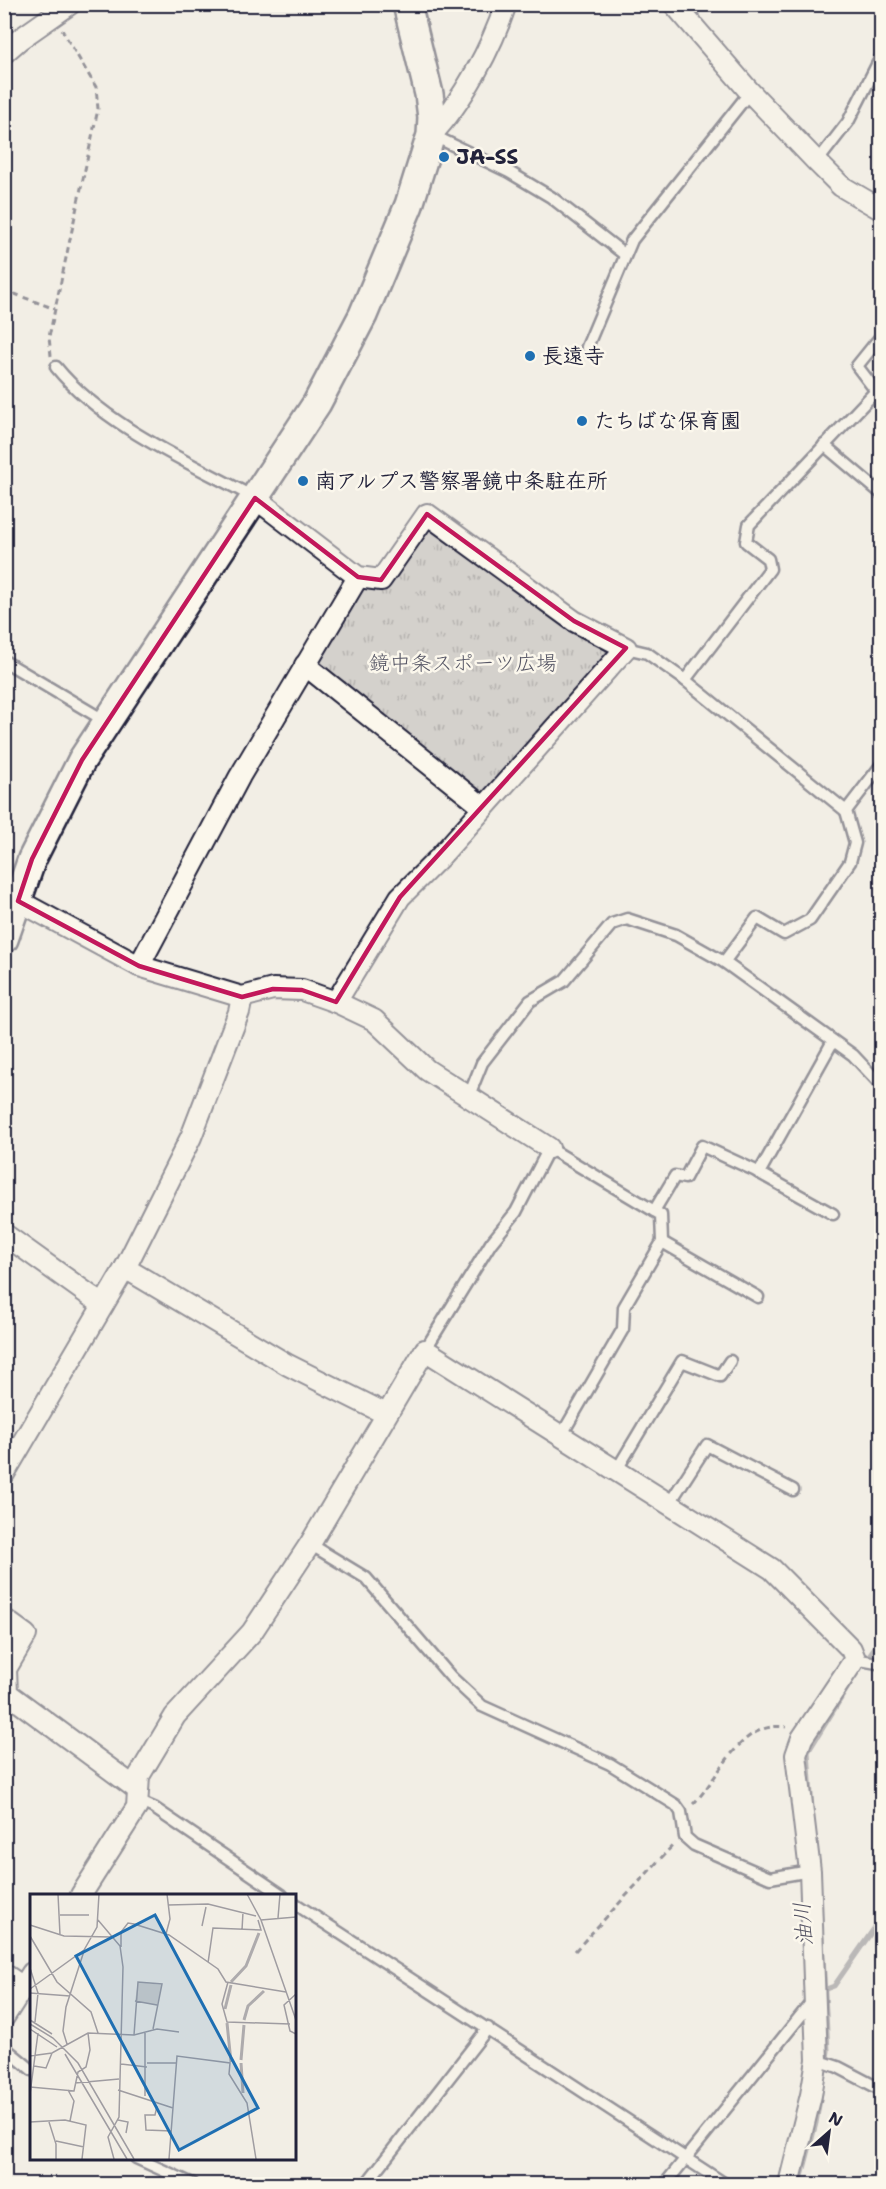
<svg xmlns="http://www.w3.org/2000/svg" width="886" height="2189" font-family="'Shantell Sans','Klee One',sans-serif">
<style>
.grass{fill:url(#grass-tufts);stroke:#7b7a84;stroke-width:1.5}
.lines{fill:none;stroke-linecap:round;stroke-linejoin:round}
.stream{stroke:#76747f;stroke-width:5}
.lane-casing{stroke:#22223b;stroke-width:15}
.street-casing{stroke:#22223b;stroke-width:24}
.secondary-casing{stroke:#22223b;stroke-width:32}
.path{stroke:#22223b;stroke-width:3;stroke-dasharray:6 4.5;stroke-linecap:butt}
.lane{stroke:#fbf7ec;stroke-width:10}
.street{stroke:#fbf7ec;stroke-width:20}
.secondary{stroke:#fbf7ec;stroke-width:27}
.marked{fill:none;stroke:#c2185b;stroke-width:4.5;stroke-linejoin:round}
.poi-dot{fill:#1f6fb2;stroke:#fbf7ec;stroke-width:2}
.labels{text-anchor:middle;dominant-baseline:central;stroke-width:5;stroke-linejoin:round;paint-order:stroke}
.poi-label{font-size:21px;font-weight:bold;fill:#22223b;stroke:#fbf7ec;text-anchor:start}
.park-label{font-size:21px;fill:#575766;stroke:#fbf7ec}
.water-label{font-size:22px;font-style:italic;fill:#535263;stroke:#fbf7ec}
.inset-river{fill:none;stroke:#aeabad;stroke-width:3}
.inset-road{fill:none;stroke:#9f9ca1;stroke-width:1.5}
.view{fill:#1f6fb2;fill-opacity:0.15;stroke:#1f6fb2;stroke-width:3}
.inset-edge{fill:none;stroke:#22223b;stroke-width:3}
</style>
<defs>
<pattern id="grass-tufts" width="24" height="20" patternUnits="userSpaceOnUse" patternTransform="scale(1.5)"><rect width="24" height="20" fill="#d4d1cc"/><path d="M3 7l-1-3M5 7V3M7 7l1-3M15 17l-1-3M17 17v-4M19 17l1-3" fill="none" stroke="#b6b3b0"/></pattern>
</defs>
<rect width="100%" height="100%" fill="#f2eee5"/>
<filter id="ink" filterUnits="userSpaceOnUse"><feTurbulence type="fractalNoise" baseFrequency=".0167" numOctaves="2"/><feDisplacementMap in="SourceGraphic" scale="12" xChannelSelector="R" yChannelSelector="G"/><feConvolveMatrix kernelMatrix="1 2 1 2 8 2 1 2 1" color-interpolation-filters="sRGB"/></filter>
<g filter="url(#ink)">
<path class="grass" d="M427,514L619,656L483,807L305,665L358,577L382,580Z"/>
<g class="lines">
<g class="stream">
<path d="M870,1654L882,1637"/>
<path d="M812,1809L808,1752L850,1684"/>
<path d="M826,1989L834,1986L882,1917"/>
<path d="M800,2184L816,2123L828,2051L822,1938"/>
</g>
<g class="lane-casing">
<g id="lane">
<path d="M432,135L509,172L551,197L624,254"/>
<path d="M817,162L848,122L882,55"/>
<path d="M587,347L632,240L750,92"/>
<path d="M56,367C104,426 189,462 255,498"/>
<path d="M824,445L882,494"/>
<path d="M626,648L647,653L685,680L846,811L882,764"/>
<path d="M4,661L107,722"/>
<path d="M685,680L770,569L768,559L746,542L749,525L876,391L857,366L882,335"/>
<path d="M724,962L757,918L784,934L810,920L850,862L855,843L846,811"/>
<path d="M468,1098L482,1063L530,1001L564,981L612,924L627,919L676,935L724,962L853,1055L882,1086"/>
<path d="M759,1173L833,1041"/>
<path d="M654,1211L675,1176L685,1178L702,1146L754,1170L833,1214"/>
<path d="M662,1242L758,1297"/>
<path d="M425,1350L491,1243L516,1212L549,1148L661,1215L662,1242L624,1307L623,1329L561,1436"/>
<path d="M616,1471L682,1361L720,1376L730,1361"/>
<path d="M669,1504L707,1445L793,1490"/>
<path d="M310,1544L366,1578L451,1677L482,1706L610,1764L676,1805L681,1812L685,1837L694,1845L770,1878L810,1871"/>
<path d="M855,1659L882,1664"/>
<path d="M138,1801L154,1808L282,1895"/>
<path d="M294,1903L725,2184"/>
<path d="M4,2047L32,2070"/>
<path d="M817,2060L838,2067L882,2090"/>
<path d="M136,2158L193,2184"/>
<path d="M366,2184L488,2028"/>
<path d="M665,2184L815,1998"/>
</g>
</g>
<g class="street-casing">
<g id="street">
<path d="M674,4L750,92L817,162L841,186L882,210"/>
<path d="M4,53L20,39L70,4"/>
<path d="M431,135C462,103 492,47 506,4"/>
<path d="M255,498L358,577L381,580L427,514L574,621L626,648L439,858L400,897L336,1002"/>
<path d="M305,665L483,807"/>
<path d="M4,893L139,966L242,997L273,989L302,990L336,1002L374,1020L427,1070L549,1148"/>
<path d="M139,966L240,776L358,577"/>
<path d="M4,1234L103,1305"/>
<path d="M125,1268L288,1365L386,1414"/>
<path d="M4,1474L125,1268L191,1137L239,1012L242,997"/>
<path d="M4,1619L26,1635L6,1669L7,1693L137,1789"/>
<path d="M81,1895L137,1807L139,1776L175,1716L252,1632L310,1544L425,1350L772,1569L851,1649L855,1659L802,1738L796,1755L810,1871L817,2060L811,2095L789,2184"/>
<path d="M4,1974L23,1987"/>
<path d="M4,2017L32,1973"/>
</g>
</g>
<g class="secondary-casing">
<path id="secondary" d="M4,939L32,859L82,760L317,403L363,315L409,205L431,135L432,117L429,94L407,4"/>
</g>
<g class="path">
<path d="M4,290L55,309"/>
<path d="M51,356L49,337L98,109L96,87L62,30"/>
<path d="M693,1804C720,1778 739,1720 786,1727"/>
<path d="M575,1951L674,1844"/>
</g>
<use href="#lane" class="lane"/>
<use href="#street" class="street"/>
<use href="#secondary" class="secondary"/>
</g>
</g>
<path d="M0 0H886V2189H0ZM255,498L358,577L381,580L427,514L574,621L626,648L400,897L336,1002L302,990L273,989L242,997L139,966L18,901L32,859L82,760Z" fill="#f2eee5" fill-opacity=".55" fill-rule="evenodd"/>
<path class="marked" d="M255,498L358,577L381,580L427,514L574,621L626,648L400,897L336,1002L302,990L273,989L242,997L139,966L18,901L32,859L82,760Z"/>
<g class="poi-dot">
<circle cx="444" cy="157" r="6"/>
<circle cx="530" cy="356" r="6"/>
<circle cx="582" cy="421" r="6"/>
<circle cx="303" cy="481" r="6"/>
</g>
<g class="labels">
<g class="poi-label">
<text x="456" y="157">JA-SS</text>
<text x="542" y="356">長遠寺</text>
<text x="594" y="421">たちばな保育園</text>
<text x="315" y="481">南アルプス警察署鏡中条駐在所</text>
</g>
<g class="park-label">
<text x="463" y="663">鏡中条スポーツ広場</text>
</g>
<g class="water-label">
<text transform="translate(803 1924) rotate(-94)">油川</text>
</g>
</g>
<g transform="translate(30 1894)">
<rect width="266" height="266" fill="#f2eee5"/>
<path d="M108,88L132,91L127,111L105,107Z" fill="#d4d1cc"/>
<path class="inset-river" d="M201,88L216,72L229,39M195,115L201,91M214,126L218,112L234,97M197,129L201,168M211,166L214,131M211,169L213,199"/>
<path class="inset-road" d="M28,0L30,41M217,0L231,26L266,126M138,11L178,10L226,22M30,21H59M248,24L250,0M68,26L90,52L93,73L89,223L78,243L84,265M231,26L266,23M0,31L34,42L81,43M172,32L176,13M212,36L213,18M136,40L140,25L137,0M0,42L27,88L61,118L68,139M91,53V38L98,29L104,30L139,41L188,75L196,88L256,98M178,69L183,34L231,36L228,26M0,74L8,99L5,128M198,88L192,110L197,128L260,130M0,95L54,56L67,33L69,0M0,99L40,102M266,100L254,111L260,137L266,140M105,107L127,111M0,126L22,140M0,130L23,144L48,169L104,265M0,135L27,153M115,139V202M104,141L108,88L132,90L123,135M37,150L33,137L36,113L54,57M35,160L97,265M0,162L22,159L58,139L104,141L127,135L149,138M117,169H147M91,170L117,173M4,172L16,174L22,159M45,189L89,185M0,193L44,197L48,178L56,173L60,156L58,139M38,196L44,207L40,227M88,196L143,214M0,200L8,139M127,212L125,221H115L116,236L142,237M88,226L98,228L96,239M0,228L35,226L56,231L52,265M19,228L26,250V265M26,247L54,253M139,265L147,162L200,169L199,180L217,209L226,265"/>
<path class="view" d="M125,21L228,214L149,256L46,62Z"/>
<rect width="266" height="266" class="inset-edge"/>
</g>
<rect width="886" height="2189" fill="none" stroke="#fbf7ec" stroke-width="24"/>
<rect x="12" y="12" width="862" height="2165" fill="none" stroke="#22223b" stroke-width="2" filter="url(#ink)"/>
<g transform="translate(829 2132) rotate(28)" stroke="#fbf7ec" stroke-width="4.5" paint-order="stroke">
<path d="M0-4.5L10 22L0 15L-10 22Z" fill="#22223b"/>
<text y="-9" font-size="16" font-weight="bold" text-anchor="middle" fill="#22223b">N</text>
</g>
</svg>
